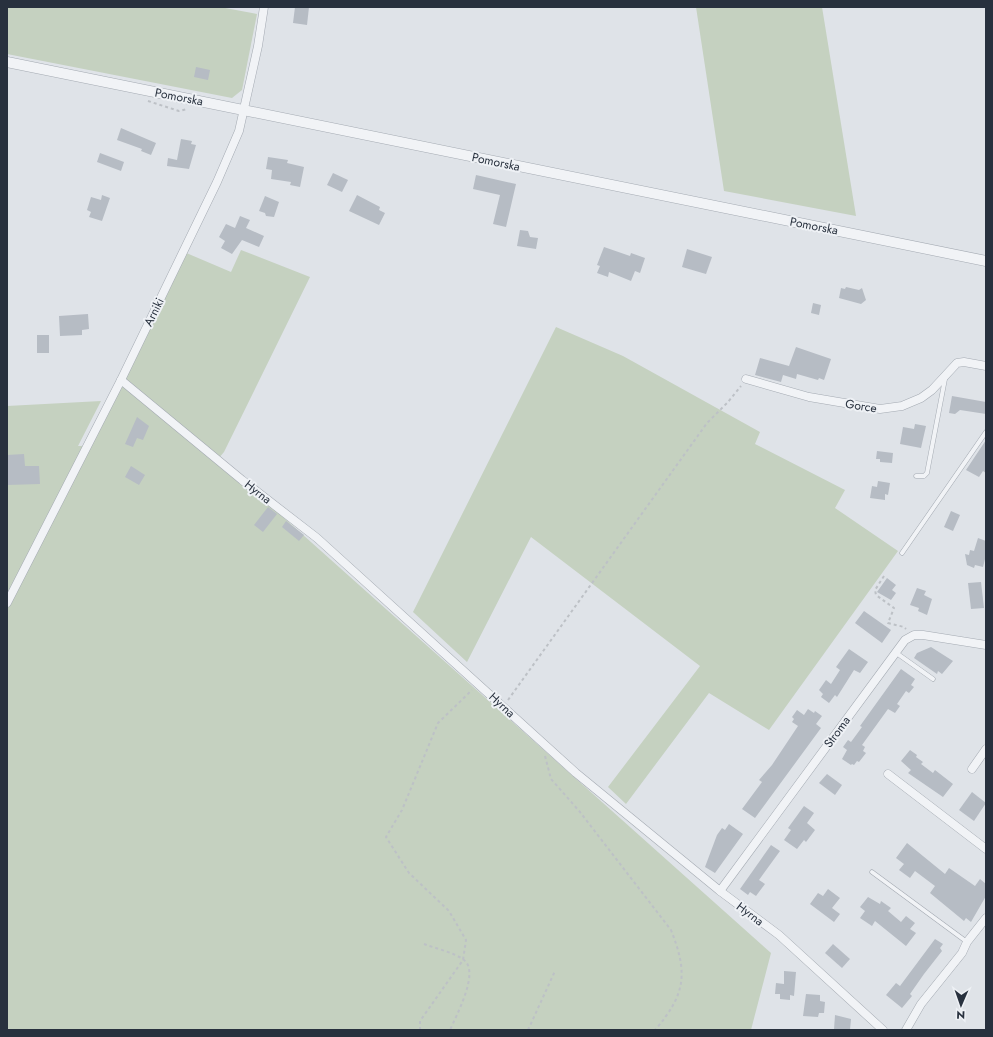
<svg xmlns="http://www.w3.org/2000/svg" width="993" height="1037" font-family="Jost,sans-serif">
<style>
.green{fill:#c5d1c0}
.building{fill:#b6bcc4}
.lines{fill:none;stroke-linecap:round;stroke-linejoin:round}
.service-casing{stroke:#a4aab2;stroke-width:5}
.minor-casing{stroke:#a4aab2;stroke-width:9}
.tertiary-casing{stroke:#a4aab2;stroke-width:11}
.path{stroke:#bdc1c6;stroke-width:2;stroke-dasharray:3 3;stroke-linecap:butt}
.service{stroke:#f1f3f6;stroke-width:4}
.minor{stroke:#f1f3f6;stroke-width:8}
.tertiary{stroke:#f1f3f6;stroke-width:10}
.labels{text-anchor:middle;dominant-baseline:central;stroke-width:4;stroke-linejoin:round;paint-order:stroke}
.street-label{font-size:12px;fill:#28313e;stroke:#eef1f5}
</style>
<rect width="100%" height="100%" fill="#dfe3e8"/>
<g class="green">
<path d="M7,7H220L257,14L242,90L232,98L7,54Z"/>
<path d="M696,7H822L856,216L724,191Z"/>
<path d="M241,250L310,277L224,452L218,459L771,953L751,1030H7V406L101,401L78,446H86L184,252L231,272Z"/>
<path d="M556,327L623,356L760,432L755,444L845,490L835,508L898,551L769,730L709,693L626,804L608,787L700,666L531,537L467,662L413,612Z"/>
</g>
<g class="building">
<path d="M295,7H309L307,25L293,23Z"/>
<path d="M196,67L210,70L208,80L194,77Z"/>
<path d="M121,128L156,143L151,155L141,151L142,149L117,140Z"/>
<path d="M181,139L192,141L191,144L196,145L189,169L167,166L168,158L177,160Z"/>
<path d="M100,153L124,162L121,171L97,162Z"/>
<path d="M268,157L288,160L287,163L304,167L300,187L290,185L291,182L271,179L272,170L266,169Z"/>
<path d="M333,173L348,180L342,192L327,185Z"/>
<path d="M476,175L516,184L506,227L493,224L500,195L473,189Z"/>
<path d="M102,195L110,198L102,221L89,217L91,212L87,210L91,197L101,200Z"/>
<path d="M357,195L380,207L379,210L385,213L379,225L349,211Z"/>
<path d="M265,196L279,202L274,217L266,216L265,213L259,211Z"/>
<path d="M240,216L250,220L246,228L264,236L259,247L242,240L232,254L221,248L225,241L219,237L226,224L235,228Z"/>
<path d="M520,230L528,231L530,237L538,238L536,249L517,246Z"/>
<path d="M604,247L630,256L631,253L645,258L640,273L635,271L631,281L609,272L608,277L597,273L600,266L597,265Z"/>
<path d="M687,249L712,257L706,274L682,267Z"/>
<path d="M846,287L859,290L862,288L866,300L861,304L839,298L841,288L845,289Z"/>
<path d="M813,303L821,305L819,315L811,313Z"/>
<path d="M88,314L89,329L82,330V335L60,336L59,316Z"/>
<rect x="37" y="335" width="12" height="18"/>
<path d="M796,347L831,359L824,380L819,378L818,380L797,374L796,379L783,375L781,382L755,375L760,358L789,366Z"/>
<path d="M952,396L986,402V414L960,410L955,414L949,413Z"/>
<path d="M137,417L149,426L143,440L137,438L133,447L125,444Z"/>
<path d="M915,424L926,426L921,448L900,444L903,427L914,429Z"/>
<path d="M986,440V473L983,471L979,477L966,470Z"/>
<path d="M877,451L893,453L892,463L880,462V459H876Z"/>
<path d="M24,454L25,466H39L40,484L7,485V455Z"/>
<path d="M131,466L145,475L139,485L125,477Z"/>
<path d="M878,481L890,483L888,495L885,494V500L870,498L872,486L877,487Z"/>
<path d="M268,507L277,514L263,532L254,525Z"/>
<path d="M951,511L960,515L953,531L944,527Z"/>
<path d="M286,521L304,535L299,541L282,527Z"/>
<path d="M978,538L986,541V555L983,567L975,565L974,568L967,565L965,554L969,555L970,550L974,551Z"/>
<path d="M887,578L896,585L892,590L896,593L891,600L877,592Z"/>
<path d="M981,582L984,608L971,609L968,583Z"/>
<path d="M917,588L926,591L924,595L932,599L927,615L918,611L919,608L910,605Z"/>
<path d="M864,611L891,630L882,643L855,623Z"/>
<path d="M931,647L953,661L942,674L938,671L937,674L914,658L917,653Z"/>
<path d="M849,649L868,662L860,673L854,670L837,697L835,695L829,703L821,697L823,694L819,690L826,680L831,684L840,670L836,667Z"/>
<path d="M901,669L915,679L911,685L914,687L909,693L906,691L897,704L900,706L895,713L888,709L862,745L865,747L863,751L866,753L859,762L857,761L854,765L852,764L851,765L842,759L847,750L843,747L848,740L851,742L862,727L860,726Z"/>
<path d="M808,709L814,713L815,711L822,716L816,724L821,728L755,818L742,809L762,782L759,780L772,765L798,726L792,722L794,719L792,717L797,710L804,715Z"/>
<path d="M910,750L917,755L916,757L923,762L921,764L933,773L935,770L953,784L943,797L908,773L911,770L901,761Z"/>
<path d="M827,774L842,785L835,795L819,783Z"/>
<path d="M972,792L986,803L974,821L959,810Z"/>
<path d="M804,806L814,813L807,823L815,830L806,842L804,840L797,849L784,840L791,830L788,828Z"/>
<path d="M729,824L743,834L715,873L705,867L717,835L722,828L725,830Z"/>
<path d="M907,843L945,874L949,868L975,886L980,879L986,884V896L971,922L966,918L964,921L930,893L935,886L915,871L910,878L899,870L904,864L896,858Z"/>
<path d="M771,845L780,851L759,880L765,884L756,896L750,892L748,895L740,889Z"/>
<path d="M828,889L840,898L832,908L840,914L834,922L810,904L818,893L823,896Z"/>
<path d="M868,897L880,904L881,901L891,908L888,911L901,922L906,916L915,923L910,929L916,933L906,946L875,921L872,926L860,918L865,911L860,907Z"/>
<path d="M935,939L943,944L940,948L942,951L924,974L910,994L912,996L902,1008L886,995L896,983L900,986Z"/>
<path d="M833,944L850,959L842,968L825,953Z"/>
<path d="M784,971L796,972L794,996L790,995V1000L780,999V994H775L776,983L784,984Z"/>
<path d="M806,994L820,995V1001L825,1002L824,1013H819L818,1017L803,1016Z"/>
<path d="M835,1015L851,1019L850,1030H834Z"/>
</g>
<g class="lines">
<g class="service-casing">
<g id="service">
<path d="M916,476H924L927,473L945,379"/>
<path d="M902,553L986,432"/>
<path d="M895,652L933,679"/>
<path d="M872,872L967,942"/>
</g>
</g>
<g class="minor-casing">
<g id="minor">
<path d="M746,379L809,397L880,409L902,406L921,398L932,390L957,363L964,362L986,366"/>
<path d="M121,380L242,480L317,538L576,773L720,891L779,935L883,1030"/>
<path d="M7,603L121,380L217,182L239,131L258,46L264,7"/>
<path d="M972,769L986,749"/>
<path d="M888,774L986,849"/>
<path d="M720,891L905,640L914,635H923L986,645"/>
<path d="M906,1030L921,1004L962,953L967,942L986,918"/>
</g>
</g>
<g class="tertiary-casing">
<path id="tertiary" d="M7,62L986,261"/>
</g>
<g class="path">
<path d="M148,101L179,111L187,109"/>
<path d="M884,576L875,590L876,595L894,608L888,623L904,627L906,629"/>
<path d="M986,682V694"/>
<path d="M508,700L707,423L728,402L741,386"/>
<path d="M545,756L551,779L580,812L671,930C688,973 686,994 655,1030"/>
<path d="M424,944C437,949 453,952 464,960C480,972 456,1016 450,1030"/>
<path d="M420,1030V1021L463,960L466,940L449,911L409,873L386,837L402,810L438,723L472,690"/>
<path d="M528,1030L555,971"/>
</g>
<use href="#service" class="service"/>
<use href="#minor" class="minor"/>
<use href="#tertiary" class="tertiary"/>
</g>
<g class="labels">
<g class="street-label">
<text transform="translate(179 97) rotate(11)">Pomorska</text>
<text transform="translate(496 162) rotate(12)">Pomorska</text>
<text transform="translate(814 226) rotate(11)">Pomorska</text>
<text transform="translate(154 312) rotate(-64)">Arniki</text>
<text transform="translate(861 406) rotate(9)">Gorce</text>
<text transform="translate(258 492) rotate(38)">Hyrna</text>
<text transform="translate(502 705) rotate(43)">Hyrna</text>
<text transform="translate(837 732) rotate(-54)">Stroma</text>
<text transform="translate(750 914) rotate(37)">Hyrna</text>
</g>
</g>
<rect width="993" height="1037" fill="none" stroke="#28313e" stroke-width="16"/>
<g transform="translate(961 1005) rotate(182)" stroke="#eef1f5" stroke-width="3" paint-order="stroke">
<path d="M0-3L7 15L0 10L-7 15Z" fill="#28313e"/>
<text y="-6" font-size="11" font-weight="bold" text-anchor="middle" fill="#28313e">N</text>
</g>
</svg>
